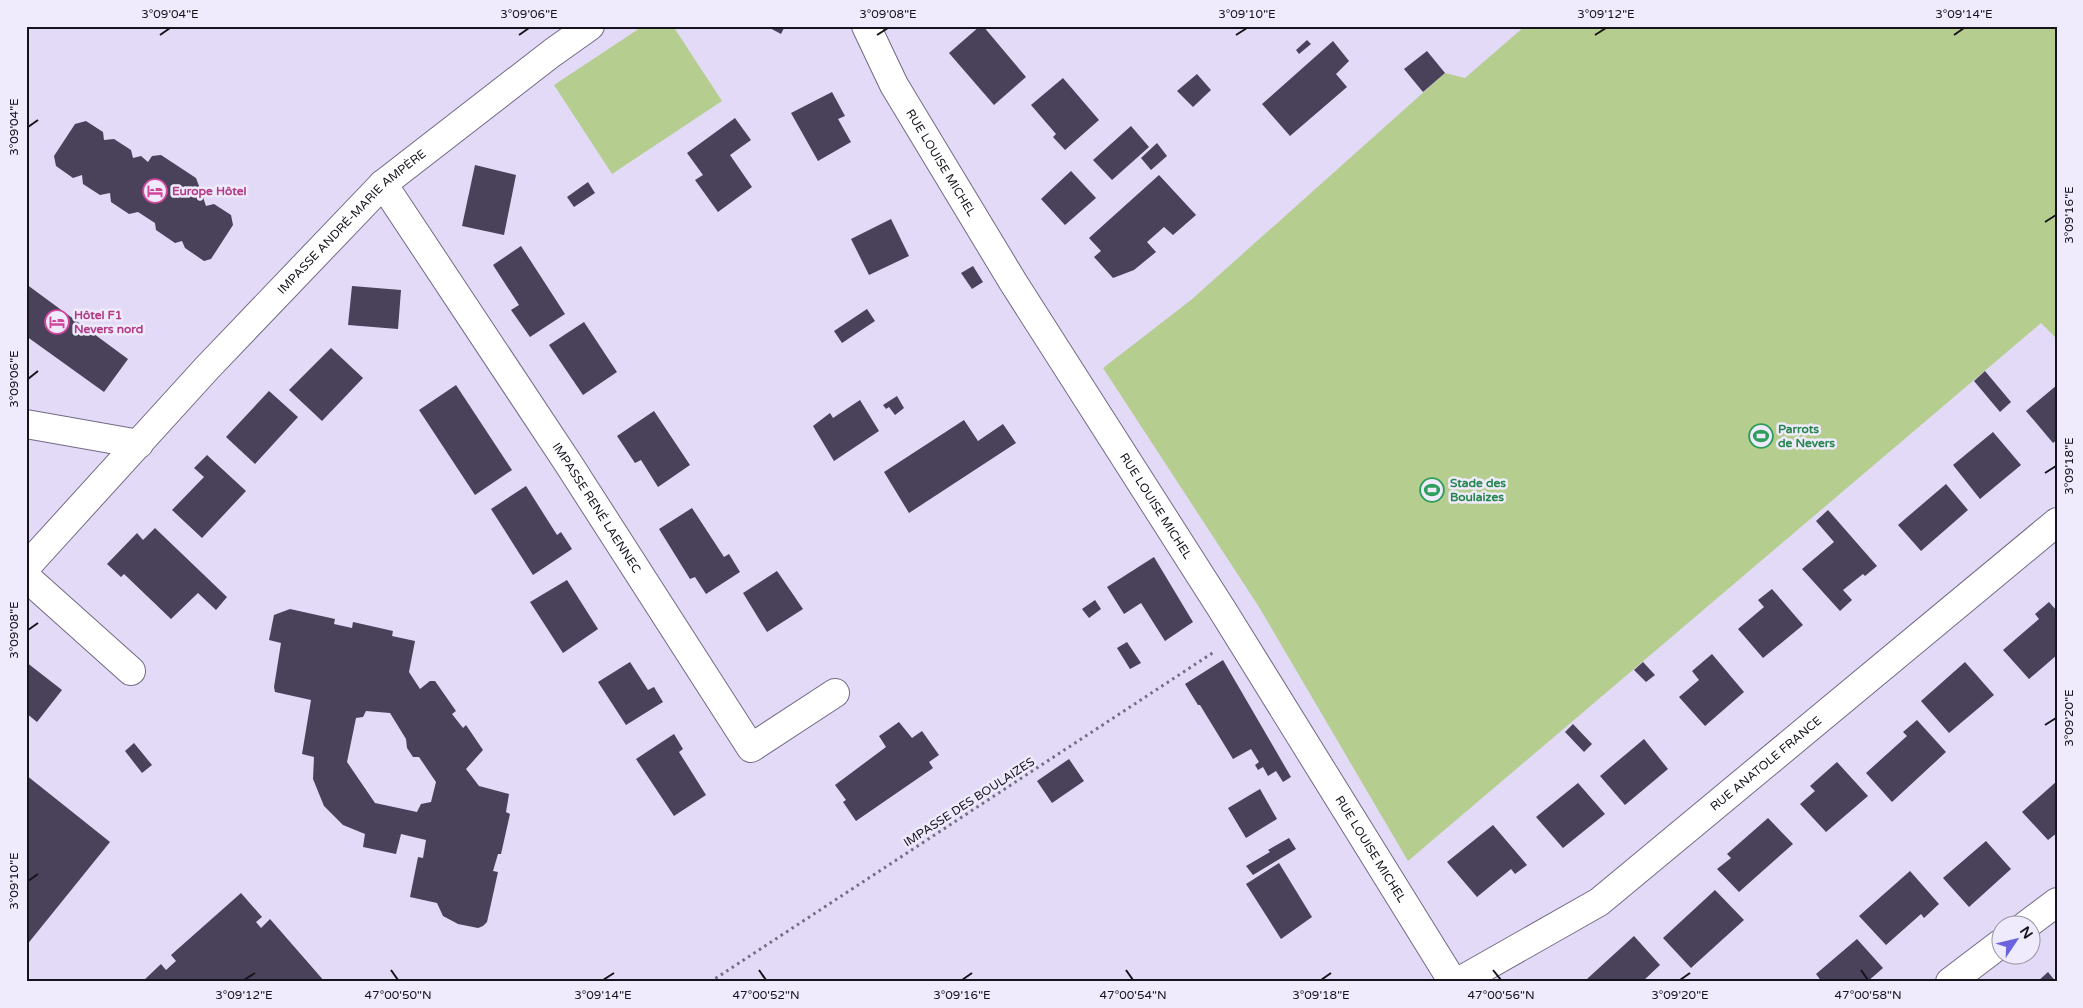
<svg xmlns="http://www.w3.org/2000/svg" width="2083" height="1008" font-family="'Varela Round',sans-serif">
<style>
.green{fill:#b5ce8f}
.building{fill:#49425a;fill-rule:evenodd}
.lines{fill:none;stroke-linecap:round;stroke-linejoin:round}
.minor-casing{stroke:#726a84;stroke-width:30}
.tertiary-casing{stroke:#726a84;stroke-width:30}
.path{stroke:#736d80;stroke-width:3;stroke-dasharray:2.5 4;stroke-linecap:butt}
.minor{stroke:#fff;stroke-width:28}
.tertiary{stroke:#fff;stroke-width:28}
.ticks{fill:none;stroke:#16131d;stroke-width:2}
.labels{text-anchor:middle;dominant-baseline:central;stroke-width:5;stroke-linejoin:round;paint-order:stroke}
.street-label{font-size:12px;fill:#16131d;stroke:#efeafc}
.hotel-label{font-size:12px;font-weight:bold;fill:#b23c85;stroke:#efeafc;text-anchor:start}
.leisure-label{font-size:12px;font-weight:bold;fill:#27864d;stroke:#efeafc;text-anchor:start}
.neatline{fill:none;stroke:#16131d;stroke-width:2}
.ticks-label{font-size:12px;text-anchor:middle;fill:#16131d}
</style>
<rect width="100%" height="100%" fill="#e3daf8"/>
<g class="green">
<path d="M643,26H673L722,101L612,174L554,85Z"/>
<path d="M1525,26H2057V339L2041,323L1408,861L1259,607L1103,368L1191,300L1445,73L1465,78Z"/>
</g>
<g class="building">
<path d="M766,26H785L781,34Z"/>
<path d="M980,26H983L1026,77L994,105L949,53Z"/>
<path d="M1307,40L1311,44L1299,54L1296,50Z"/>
<path d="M1333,41L1349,61L1336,74L1347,87L1290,136L1262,104Z"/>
<path d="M1427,51L1445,73L1423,92L1404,69Z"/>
<path d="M1197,74L1211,90L1193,107L1177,91Z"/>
<path d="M1063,78L1099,120L1065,150L1053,137L1056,134L1031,105Z"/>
<path d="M832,92L845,116L838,119L851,142L818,161L791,113Z"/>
<path d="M735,118L751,140L730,155L752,187L718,212L695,180L703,175L687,153Z"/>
<path d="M86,121L103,132L104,140L114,139L131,150L133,158L141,156L148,162L152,156L161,155L196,178L199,186L195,192L203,197L206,206L214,204L231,215L233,225L211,259L204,261L185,248L182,241L175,243L156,230L155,223L138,212L129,214L111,202L110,193L100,195L83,184L82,175L73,178L56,166L54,156L75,124Z"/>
<path d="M1131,126L1149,147L1112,180L1093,160Z"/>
<path d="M1157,143L1167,156L1151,170L1141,158Z"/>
<path d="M475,165L516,175L504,235L462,226Z"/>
<path d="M1071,171L1096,198L1065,225L1041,199Z"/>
<path d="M1159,175L1196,215L1173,235L1164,227L1147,242L1156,252L1134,270L1113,278L1094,257L1101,251L1089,238Z"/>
<path d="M588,182L595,193L574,207L567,197Z"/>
<path d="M891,219L909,256L869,275L851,239Z"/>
<path d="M521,246L565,314L530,337L511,310L519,305L493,265Z"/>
<path d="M973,266L983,282L972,289L961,273Z"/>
<path d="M26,284L128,359L104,392L26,336Z"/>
<path d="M352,286L401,290L398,329L348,325Z"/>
<path d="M867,309L875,321L842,343L834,331Z"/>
<path d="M584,322L617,372L583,395L549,345Z"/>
<path d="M331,348L363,378L322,421L289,390Z"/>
<path d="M1985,371L2011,402L2000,412L1974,381Z"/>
<path d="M456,385L512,470L475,495L419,410Z"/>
<path d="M2057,385V440L2053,443L2026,411Z"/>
<path d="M269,391L298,417L255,464L226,437Z"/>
<path d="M897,396L904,408L895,415L889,407L886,409L883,405Z"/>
<path d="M860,400L879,431L834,461L813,426L830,413L833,418Z"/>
<path d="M654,411L690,465L658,487L641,460L635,463L617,436Z"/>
<path d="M964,420L978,441L1003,424L1016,443L909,513L884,472Z"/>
<path d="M1993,432L2021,465L1980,499L1953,465Z"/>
<path d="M207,455L246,491L202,538L172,510L204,477L194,468Z"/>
<path d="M1946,484L1968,510L1921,551L1898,525Z"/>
<path d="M526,486L557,535L561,532L572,549L533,575L491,509Z"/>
<path d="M692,508L724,557L729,554L740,572L706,594L695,577L690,579L659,529Z"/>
<path d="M1828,510L1877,566L1865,576L1863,574L1843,590L1852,600L1840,611L1802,569L1834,542L1816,521Z"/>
<path d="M155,528L227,597L216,610L198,593L171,619L124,574L121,577L107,564L137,533L143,540Z"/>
<path d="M1154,557L1193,622L1165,641L1141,603L1124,614L1107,587Z"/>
<path d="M777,571L803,609L767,632L743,593Z"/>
<path d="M567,580L598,629L563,653L530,602Z"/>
<path d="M1772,589L1803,625L1763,658L1738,629L1764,607L1758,600Z"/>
<path d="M1095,600L1101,609L1089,618L1082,609Z"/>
<path d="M2049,602L2057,611V655L2029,679L2003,650L2039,619L2035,614Z"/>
<path d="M290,609L335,619L334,624L352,628L353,622L393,631L392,636L415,641L409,672L420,689L430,681H435L456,711L452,714L463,728L466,725L483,750L466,769L479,786L509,794L506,812L510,814L501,854H498L493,871L498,872L487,922L483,926L478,928L458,924L443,916L437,903L410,897L418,857L423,858L426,840L401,834L396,854L363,847L365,834L343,825L324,806L313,779L314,757L302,754L311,700L275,692L274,687L281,643L269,640L274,615ZM366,711L390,713L406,739L407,748L413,757H419L436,782L431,802L421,804L417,812L375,803L347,762L356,718L363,717Z"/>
<path d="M1127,642L1141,663L1130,669L1117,648Z"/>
<path d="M1712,654L1744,692L1705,726L1679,697L1699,680L1692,671Z"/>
<path d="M1223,660L1291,777L1283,782L1276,771L1268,776L1263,767L1258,770L1255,765L1259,762L1251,749L1233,759L1200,705H1198L1185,684Z"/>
<path d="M26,662L62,690L37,722L26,713Z"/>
<path d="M630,662L648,690L654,687L663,702L626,725L598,682Z"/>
<path d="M1643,662L1655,675L1646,682L1634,670Z"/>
<path d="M1965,662L1994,695L1949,733L1921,701Z"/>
<path d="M1917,720L1946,752L1892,802L1866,773L1907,736L1903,732Z"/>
<path d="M899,722L912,738L922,731L939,755L929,762L933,768L856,821L843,802L846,800L835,785L886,747L879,736Z"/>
<path d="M1573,724L1592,744L1584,752L1565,732Z"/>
<path d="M674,734L683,749L679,752L706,795L674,816L636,759Z"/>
<path d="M1644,739L1668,769L1625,805L1600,776Z"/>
<path d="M134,743L152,765L142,773L125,751Z"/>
<path d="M1069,759L1084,781L1052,803L1037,781Z"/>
<path d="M1837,762L1868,796L1826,832L1800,804L1815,791L1810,786Z"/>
<path d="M26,775L110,842L26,946Z"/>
<path d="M2057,781V833L2048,840L2022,812Z"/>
<path d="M1578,783L1605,814L1563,848L1536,817Z"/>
<path d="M1260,789L1277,819L1246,838L1228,808Z"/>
<path d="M1768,818L1793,844L1739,892L1717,869L1731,858L1727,854Z"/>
<path d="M1493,825L1527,865L1515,874L1511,869L1477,897L1447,862Z"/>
<path d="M1289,838L1296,849L1253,875L1246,866L1270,852L1268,850Z"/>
<path d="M1986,841L2011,869L1969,907L1943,878Z"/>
<path d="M1279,863L1312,917L1281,939L1246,884Z"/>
<path d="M1910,871L1939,904L1924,918L1921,914L1886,945L1859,916Z"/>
<path d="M1715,890L1744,920L1691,968L1663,938Z"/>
<path d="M241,893L262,917L256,922L261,928L270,919L325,982H142L161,964L166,970L176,961L171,955Z"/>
<path d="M1634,936L1660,965L1642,982H1590L1587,979Z"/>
<path d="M1857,939L1883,968L1867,982H1822L1816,974Z"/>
<path d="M2048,972L2056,982H2037Z"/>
</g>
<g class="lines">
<g class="minor-casing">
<g id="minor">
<path id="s1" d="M383,184L568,463L751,748L835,693"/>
<path d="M26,424L139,444"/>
<path id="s2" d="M26,567L207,368L383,184L552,53L590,26"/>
<path d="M26,577L131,671"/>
<path d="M2025,926L2057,902"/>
<path id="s3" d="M1458,982L1599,902L2057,522"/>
<path d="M1950,982L2000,944"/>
</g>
</g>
<g class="tertiary-casing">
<g id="tertiary">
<path id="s4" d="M866,26L894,85L1013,282L1223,611L1453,982"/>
</g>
</g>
<path class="path" d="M710,982L1214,652"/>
<use href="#minor" class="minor"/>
<use href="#tertiary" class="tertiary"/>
</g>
<path class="ticks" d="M160,35L170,28M519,35L529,28M877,35L888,28M1236,35L1247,28M1595,35L1606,28M1954,35L1964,28M28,127L38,120M2045,222L2056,215M28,379L38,371M2045,473L2056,466M28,630L38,623M2045,725L2056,718M28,881L38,874M391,970L398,980M759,970L766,980M1126,970L1133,980M1493,970L1501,980M1861,970L1868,980M244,980L255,973M603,980L614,973M962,980L972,973M1321,980L1331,973M1680,980L1690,973"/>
<defs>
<g id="hotel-ring" transform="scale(1.25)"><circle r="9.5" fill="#efeafc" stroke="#d1479c" stroke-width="1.5"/><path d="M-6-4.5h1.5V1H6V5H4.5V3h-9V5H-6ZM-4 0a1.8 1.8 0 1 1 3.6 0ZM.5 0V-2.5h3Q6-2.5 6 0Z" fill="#d1479c"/></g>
<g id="stadium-ring" transform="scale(1.25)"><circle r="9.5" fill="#efeafc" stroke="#2e9e5b" stroke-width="1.5"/><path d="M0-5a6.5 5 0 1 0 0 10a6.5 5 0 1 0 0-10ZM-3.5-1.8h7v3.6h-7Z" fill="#2e9e5b"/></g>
</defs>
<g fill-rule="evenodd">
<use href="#hotel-ring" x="155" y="191"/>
<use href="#hotel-ring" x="57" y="322"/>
<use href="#stadium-ring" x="1761" y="436"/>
<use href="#stadium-ring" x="1432" y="490"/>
</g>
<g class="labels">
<g class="street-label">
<text stroke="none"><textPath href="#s4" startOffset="156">RUE LOUISE MICHEL</textPath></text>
<text stroke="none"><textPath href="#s2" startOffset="475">IMPASSE ANDRÉ-MARIE AMPÈRE</textPath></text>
<text stroke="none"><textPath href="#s4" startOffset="561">RUE LOUISE MICHEL</textPath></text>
<text stroke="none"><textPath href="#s1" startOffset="388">IMPASSE RENÉ LAENNEC</textPath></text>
<text stroke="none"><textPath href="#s3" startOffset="379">RUE ANATOLE FRANCE</textPath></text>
<text transform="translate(969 802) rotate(-33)">IMPASSE DES BOULAIZES</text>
<text stroke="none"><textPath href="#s4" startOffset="966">RUE LOUISE MICHEL</textPath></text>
</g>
<g class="hotel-label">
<text x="172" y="191">Europe Hôtel</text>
<text x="74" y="315">Hôtel F1<tspan x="74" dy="14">Nevers nord</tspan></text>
</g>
<g class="leisure-label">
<text x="1778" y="429">Parrots<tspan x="1778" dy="14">de Nevers</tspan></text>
<text x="1450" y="483">Stade des<tspan x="1450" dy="14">Boulaizes</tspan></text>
</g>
</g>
<rect width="2083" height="1008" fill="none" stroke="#efeafc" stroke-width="55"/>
<g transform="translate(2016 940) rotate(55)"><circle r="24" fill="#efeafc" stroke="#9894a3"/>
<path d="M0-4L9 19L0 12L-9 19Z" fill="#6b64de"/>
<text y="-8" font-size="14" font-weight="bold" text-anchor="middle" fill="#16131d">N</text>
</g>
<rect x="28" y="28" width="2028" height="952" class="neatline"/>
<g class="ticks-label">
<text x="170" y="18">3°09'04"E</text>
<text x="529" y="18">3°09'06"E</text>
<text x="888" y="18">3°09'08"E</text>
<text x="1247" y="18">3°09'10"E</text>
<text x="1606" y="18">3°09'12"E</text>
<text x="1964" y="18">3°09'14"E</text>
<text transform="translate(14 127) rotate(-90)" y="4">3°09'04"E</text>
<text transform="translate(2069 215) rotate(-90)" y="4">3°09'16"E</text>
<text transform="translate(14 379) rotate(-90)" y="4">3°09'06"E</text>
<text transform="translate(2069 466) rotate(-90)" y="4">3°09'18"E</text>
<text transform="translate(14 630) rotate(-90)" y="4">3°09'08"E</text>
<text transform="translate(2069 718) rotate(-90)" y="4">3°09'20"E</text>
<text transform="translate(14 881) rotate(-90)" y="4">3°09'10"E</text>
<text x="244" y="999">3°09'12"E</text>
<text x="398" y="999">47°00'50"N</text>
<text x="603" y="999">3°09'14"E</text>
<text x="766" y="999">47°00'52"N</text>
<text x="962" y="999">3°09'16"E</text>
<text x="1133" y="999">47°00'54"N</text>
<text x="1321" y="999">3°09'18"E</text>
<text x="1501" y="999">47°00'56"N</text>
<text x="1680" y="999">3°09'20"E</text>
<text x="1868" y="999">47°00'58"N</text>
</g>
</svg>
